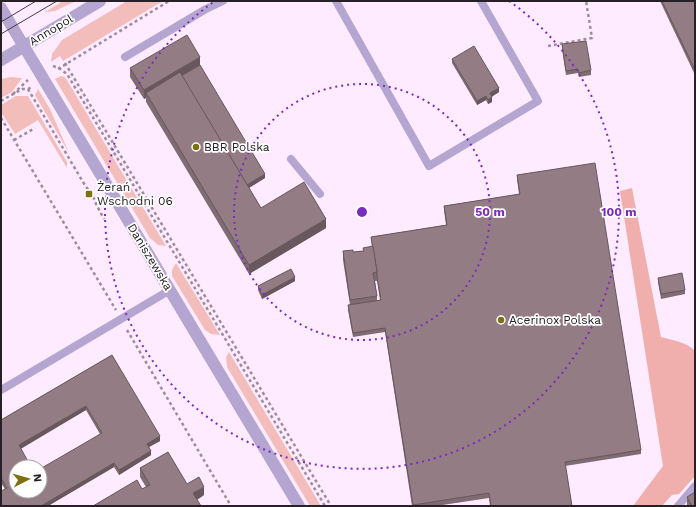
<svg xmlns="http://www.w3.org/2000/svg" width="696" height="507" font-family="'Work Sans',sans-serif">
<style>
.green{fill:#f3bdbc}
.forest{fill:#f0afad}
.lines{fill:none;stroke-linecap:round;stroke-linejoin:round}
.path{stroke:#9b8d9b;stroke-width:2.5;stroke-dasharray:3 3;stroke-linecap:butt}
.service{stroke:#b4a6d0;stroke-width:8}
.minor{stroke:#b4a6d0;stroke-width:12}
.tram{stroke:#443b44;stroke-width:1}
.wall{fill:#7f6b72;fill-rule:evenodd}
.shaded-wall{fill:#68575d}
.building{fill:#947c85;stroke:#68575d;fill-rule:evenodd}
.ring{fill:none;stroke:#7b2cbf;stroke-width:2;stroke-dasharray:2 4}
.poi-dot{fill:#7c7010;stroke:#fff;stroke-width:1.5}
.labels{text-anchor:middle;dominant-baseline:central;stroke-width:3.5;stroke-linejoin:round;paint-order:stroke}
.street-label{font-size:12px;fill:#272027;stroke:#fff}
.poi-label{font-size:12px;fill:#272027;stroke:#fff;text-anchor:start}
.centre{fill:#7b2cbf;stroke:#fff;stroke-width:2}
.ring-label{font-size:12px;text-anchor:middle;font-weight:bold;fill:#7b2cbf;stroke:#fff;stroke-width:3.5;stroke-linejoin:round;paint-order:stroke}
</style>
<rect width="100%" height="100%" fill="#ffebff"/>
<g class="green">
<path d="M63,1H76L55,11L45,12Z"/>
<path d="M127,1H163L63,61L60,56L51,62L52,54L62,40Z"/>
<path d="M61,76L65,77L166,246L158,245L150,238L55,79Z"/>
<path d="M11,77L22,78L12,92L1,98V79Z"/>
<path d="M38,89L50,109L69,153L35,95Z"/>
<path d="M16,96H28L67,162V168L38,120L15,134L1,112V105Z"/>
<path d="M176,263L220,335L211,334L205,330L172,276V270Z"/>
<path d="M229,352L321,506H310L227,367L226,357Z"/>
</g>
<path class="forest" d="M632,188L661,337C672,340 687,342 695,351V476L679,494L672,495L662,506H633L663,466L620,191Z"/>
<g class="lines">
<g class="path">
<path d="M548,46L592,38L586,1"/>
<path d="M65,63L331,506"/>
<path d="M53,66L59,68L67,74L325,506"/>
<path d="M58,69L169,1"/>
<path d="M28,89L83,182L95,200L96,204L104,219"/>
<path d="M13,94L28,80"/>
<path d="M1,101L22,89H28L32,87"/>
<path d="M1,118L116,310"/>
<path d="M14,140L35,128"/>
<path d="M127,330L231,506"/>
</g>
<g class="service">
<path d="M336,1L429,166L538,101L481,1"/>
<path d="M125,57L206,9L223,1"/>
<path d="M291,159L320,194"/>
<path d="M1,390L170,290"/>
<path d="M678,506L695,486"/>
</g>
<g class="minor">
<path d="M1,8L299,506"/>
<path d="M1,60L100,1"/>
</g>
<g class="tram">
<path d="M1,22L36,1"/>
<path d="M1,34L57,1"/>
</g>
</g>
<g class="wall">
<path d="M660,1H695V75Z"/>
<path d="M562,44L591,70V75L579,77L578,73L566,75L562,49Z"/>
<path d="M452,59L499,92L492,96V102L488,104L486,100L477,105L452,63Z"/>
<path d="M200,65L265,178L249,188L261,208L326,228L249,274L146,102V98L144,99L130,77V68Z"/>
<path d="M517,175L641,450V454L565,466L572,506H490L489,498L436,506H412L385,332L353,337L348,310V305H350L343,260V251L353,252L363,251V248L372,247L371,237L446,225L444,210V206L519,194L517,179ZM375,281H377L380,300H377V296Z"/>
<path d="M658,278L685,290V294L661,299L658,282Z"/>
<path d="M295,281L262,299L258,290V286Z"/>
<path d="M112,355L160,441L149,447L151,455L119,475L114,467L48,506H1L5,489L1,483V420ZM86,410L100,434L16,491L20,448Z"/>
<path d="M140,468L187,484L204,495L197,500L142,489L146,487L140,477Z"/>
<path d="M687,497L695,506H687Z"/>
</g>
<g class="shaded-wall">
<path d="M200,57V65L148,97L146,93V98L144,99V90Z"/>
<path d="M499,88V92L490,98V93Z"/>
<path d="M486,96V100L477,105V101Z"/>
<path d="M492,97V102L488,104V100Z"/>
<path d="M265,174V178L245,190V186Z"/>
<path d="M326,219V228L249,274V265Z"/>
<path d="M295,277V281L262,299V295Z"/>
<path d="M86,406V410L19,450V445Z"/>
<path d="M160,436V441L147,448V444Z"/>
<path d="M151,451V455L119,475V470Z"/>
<path d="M114,463V467L48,506H41Z"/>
<path d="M204,487V495L193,502V493Z"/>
</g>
<g class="building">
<path d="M662,1H695V70Z"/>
<path d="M187,35L200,57L144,90L130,68Z"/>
<path d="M586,41L591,70L579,73L578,69L566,71L562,44Z"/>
<path d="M474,46L499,88L490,93L492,97L488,100L486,96L477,101L452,59Z"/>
<path d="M200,65L265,174L247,185L181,76Z"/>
<path d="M180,72L261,208L304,182L326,219L249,265L146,93Z"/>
<path d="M595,163L641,450L565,462L572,506H491L489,493L413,505L385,328L353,333L348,305L381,300L377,276V272L371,237L447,225L444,206L520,194L517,175Z"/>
<path d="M373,246L377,272L373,273L377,296L350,300L343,251L353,250V252L364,251L363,248Z"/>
<path d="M291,269L295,277L262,295L258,286Z"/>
<path d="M682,273L685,290L661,294L658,278Z"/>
<path d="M112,355L160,436L147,444L151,451L119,470L114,463L41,506H1V491L7,488L1,478V420ZM86,406L102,433L40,469V491H16V467H31L19,445Z"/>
<path d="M168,452L187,484L199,477L204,487L193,493L201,506H93L137,480L142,489L150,485L140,468Z"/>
<path d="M695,492V506H692L687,497Z"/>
</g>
<g class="ring">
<circle cx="362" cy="212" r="128"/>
<path d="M509 1A257 257 0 1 1 215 1"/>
</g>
<g class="poi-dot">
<circle cx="196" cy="147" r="4"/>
<rect x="85" y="190" width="8" height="8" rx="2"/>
<circle cx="501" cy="320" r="4"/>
</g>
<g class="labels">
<g class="street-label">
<text transform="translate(51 30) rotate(-31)">Annopol</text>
<text transform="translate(150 257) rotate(59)">Daniszewska</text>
</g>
<g class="poi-label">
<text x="204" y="147">BBR Polska</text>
<text x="97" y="187">Żerań<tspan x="97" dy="14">Wschodni 06</tspan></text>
<text x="509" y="320">Acerinox Polska</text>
</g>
</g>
<circle cx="362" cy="212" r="6" class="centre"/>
<g class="ring-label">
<text x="490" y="216">50 m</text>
<text x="619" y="216">100 m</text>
</g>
<rect width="696" height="507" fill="none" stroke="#272027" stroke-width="4"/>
<g transform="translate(28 479) rotate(84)"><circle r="19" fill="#ffffff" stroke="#a9a6a9"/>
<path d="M0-3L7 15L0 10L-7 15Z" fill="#7c7010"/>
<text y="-6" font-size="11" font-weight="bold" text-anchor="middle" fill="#272027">N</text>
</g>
</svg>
